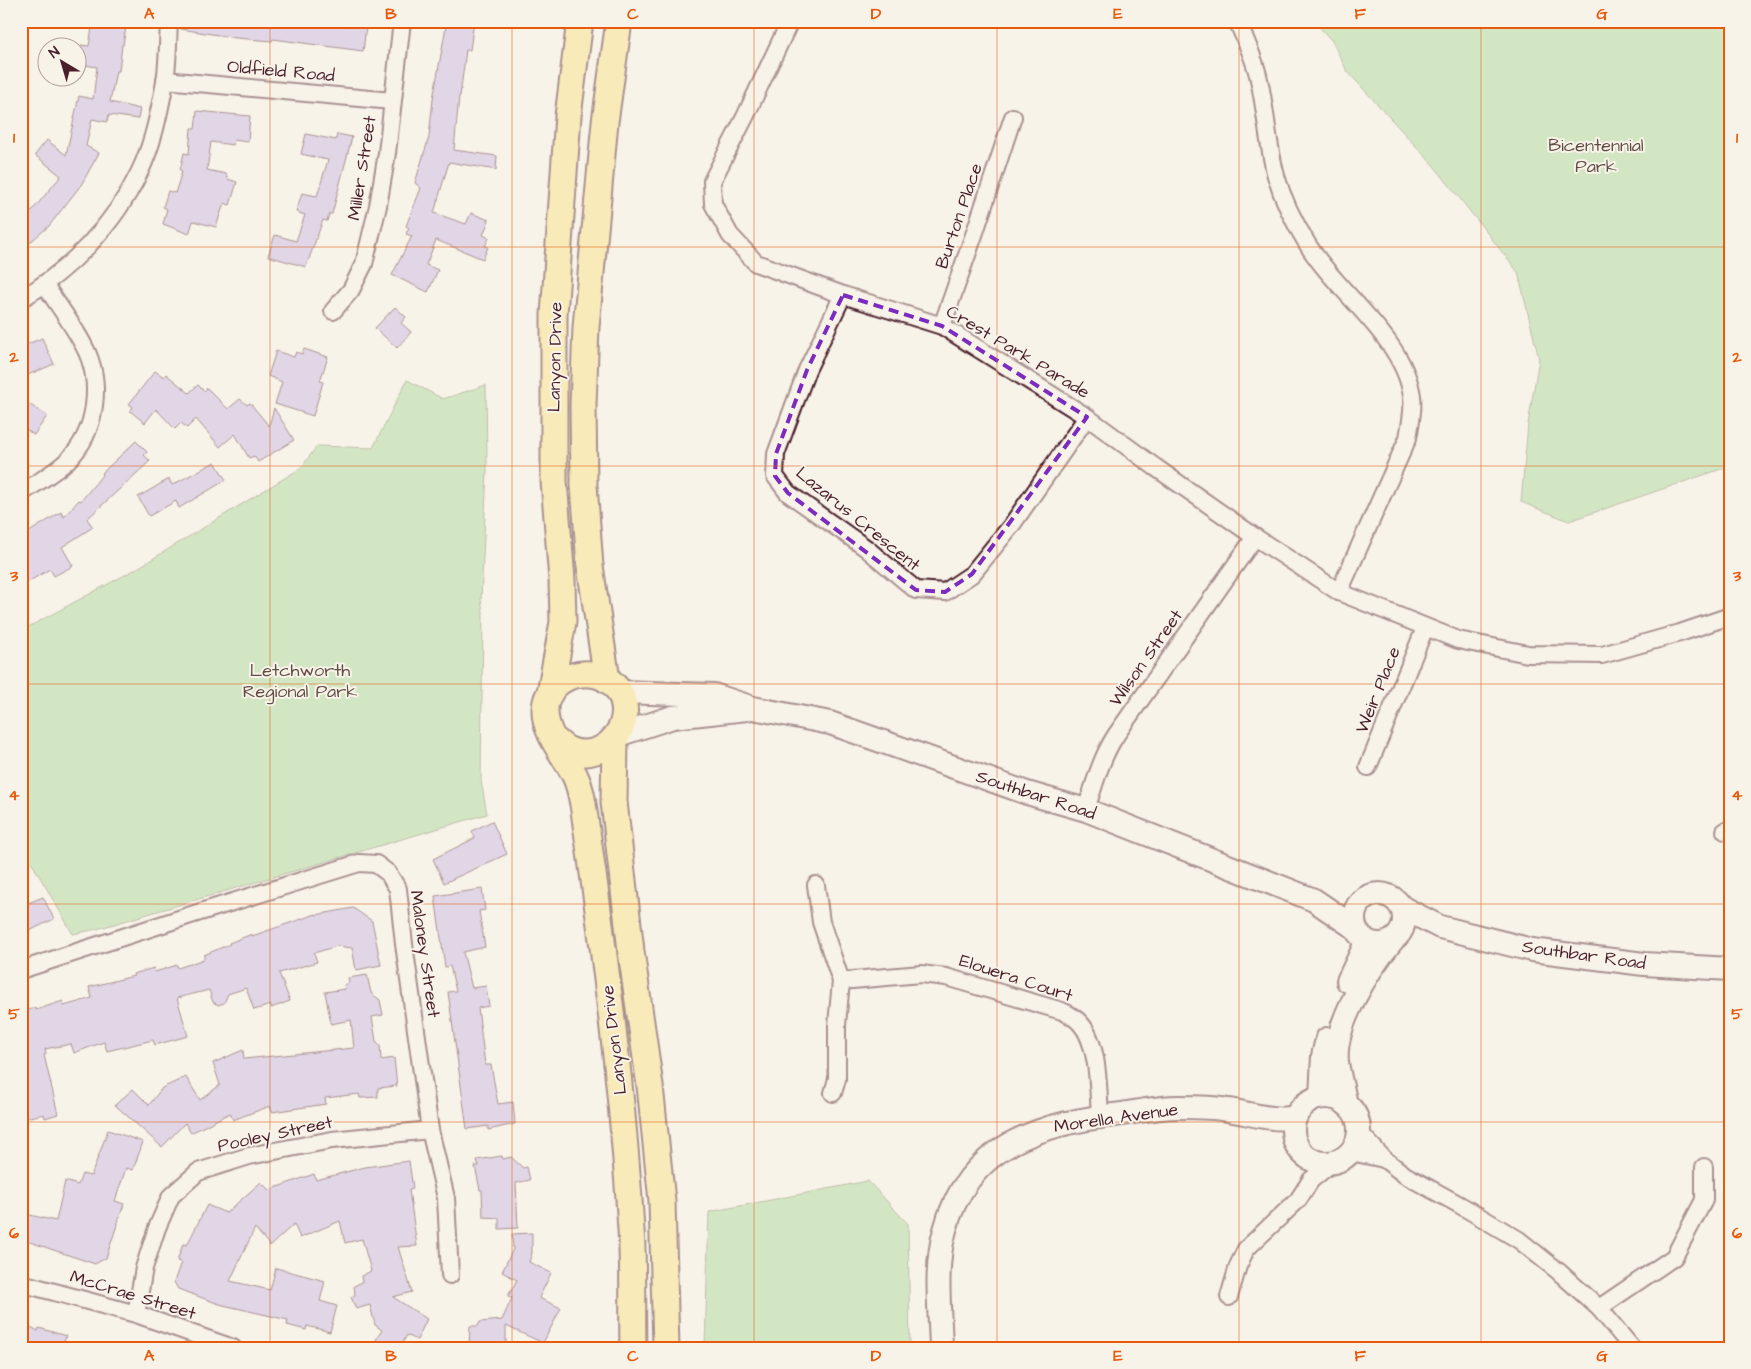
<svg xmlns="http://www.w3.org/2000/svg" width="1751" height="1369" font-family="'Architects Daughter',sans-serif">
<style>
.green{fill:#a7d898;stroke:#787c62}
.building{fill:#c6b4e4;stroke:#4a1f2b}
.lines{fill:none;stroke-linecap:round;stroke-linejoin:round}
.street-casing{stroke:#4a1f2b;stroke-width:20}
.secondary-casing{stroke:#4a1f2b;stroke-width:26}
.primary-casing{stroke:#4a1f2b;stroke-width:29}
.street{stroke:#f7f3e8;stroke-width:16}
.secondary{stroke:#f7f3e8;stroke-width:22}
.primary{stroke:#fae180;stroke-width:25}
.marked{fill:none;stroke:#7b2cbf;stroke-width:4;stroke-dasharray:10 6;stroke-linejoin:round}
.grid{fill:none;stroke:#e8590c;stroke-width:1;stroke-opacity:0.55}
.labels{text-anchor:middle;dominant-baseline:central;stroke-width:4;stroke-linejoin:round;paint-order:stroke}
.street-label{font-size:18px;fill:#4a1f2b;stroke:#f7f3e8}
.park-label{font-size:18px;fill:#614d46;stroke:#f7f3e8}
.neatline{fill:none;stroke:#e8590c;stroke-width:2}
.grid-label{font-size:16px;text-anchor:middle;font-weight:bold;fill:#e8590c}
</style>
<rect width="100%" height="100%" fill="#f7f3e8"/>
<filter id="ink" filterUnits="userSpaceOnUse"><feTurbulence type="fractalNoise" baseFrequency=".02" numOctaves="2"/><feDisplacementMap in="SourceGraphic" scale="10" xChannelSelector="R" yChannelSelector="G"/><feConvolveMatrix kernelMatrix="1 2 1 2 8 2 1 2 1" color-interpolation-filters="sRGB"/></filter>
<g filter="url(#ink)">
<g class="green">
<path d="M1314,21H1730V466L1569,521L1521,502L1528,424L1539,359L1518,272L1435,167L1347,71L1332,41Z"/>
<path d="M407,380L443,399L486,385L487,470L481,600L483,611L481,781L487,814L97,929L73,934L23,848H21V631L136,569L301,468L317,446L373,448Z"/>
<path d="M868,1181L908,1224L910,1348H705L709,1212Z"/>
</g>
<g class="building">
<path d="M93,21H127L123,45H122L119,71H116L110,102L140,109L138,119L109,115L107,122L92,119L86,146L99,153L81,185L49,226L21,250V224L61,176L35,155L47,140L66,155L79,96L93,99L97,67L79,64L81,45L89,46Z"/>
<path d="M181,21H327L326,24L366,27L363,51L273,39L272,41L236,38L181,29Z"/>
<path d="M447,21H474L470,50H466L460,96H459L454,150L497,156L496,170L449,162L434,213L466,224L471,213L489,220L483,235L489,238L485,246L488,247L483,259L436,240L426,265L438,270L428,292L392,275L412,236L406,234L409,228L406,226L421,188L415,183L429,137L433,99Z"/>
<path d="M197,111L250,116L248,142L234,140L233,145L211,142L207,170L226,174L228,179L237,182L230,205L224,203L216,227L193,221L189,234L163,224L167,209L163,207L168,191L175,193L182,172L180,170L184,153L189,154L191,128L195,129Z"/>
<path d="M306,134L336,140L337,134L352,137L332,214H329L327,221L323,220L306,267L268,256L275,235L296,241L305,215L296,212L302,193L317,196L328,160L301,154Z"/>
<path d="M395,307L406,317L401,323L411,332L397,348L375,328Z"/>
<path d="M42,338L54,364L21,378V347Z"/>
<path d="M304,349L328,357L320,381L323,382L313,416L275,404L282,382L268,376L276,351L294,357L296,352L302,354Z"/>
<path d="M155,371L164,377L166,374L189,393L198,385L204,391L207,388L228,409L240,399L247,405L250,403L269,426L274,408L294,440L258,462L254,456L249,458L235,434L220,447L196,419L187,428L181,423L175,429L156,409L145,423L130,411L133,407L129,404Z"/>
<path d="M21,399L47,416L34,435L21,426Z"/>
<path d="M136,441L147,452L144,455L150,461L87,519L93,527L62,547L73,566L54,576L50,569L21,586V537L61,512L64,517L79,500L81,501L103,474L102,473Z"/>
<path d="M215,462L226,480L179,508L176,501L149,516L138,497L169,479L172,485Z"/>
<path d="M492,821L507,854L444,883L433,859L475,838L472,831Z"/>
<path d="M482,889L485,910L479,911L485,947L463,952L472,988L486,986L489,1006L478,1008L485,1065H491L498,1104L513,1102L515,1124L488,1130V1126L467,1129L448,992L456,991L450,966L445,967L435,896Z"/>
<path d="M43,897L54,919L21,935V906Z"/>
<path d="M353,908L372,921L381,965L356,970L352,948L337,946L314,953L317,962L279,973L290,1001L271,1008V1005L254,1010L246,988L228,994L224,1003L218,1005L213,1002L209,990L177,998L188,1036L155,1045L153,1040L107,1051L104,1042L74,1053L71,1044L45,1049L46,1054L44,1055L58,1114L45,1118L44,1114L21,1119V1075H26L21,1057V1011L36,1008V1010L63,1001L64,1006L92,998L89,987L134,976L133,974L154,968L155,972L177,965L178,968L204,959V955L230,944L229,943L252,934V936L316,914V915Z"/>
<path d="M367,975L371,993L380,1000L383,1015L372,1017L376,1041L380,1045L381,1060L394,1058L397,1086L378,1088V1097L360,1098L359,1094L325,1098L326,1104L272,1112L270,1106L233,1120L230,1113L191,1133L185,1123L162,1147L115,1105L133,1089L149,1105L162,1088L186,1077L200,1100L220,1085L213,1063L243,1050L244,1059L354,1048L351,1020L331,1024L325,992L345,989L344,985L349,983L348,978Z"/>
<path d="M108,1130L143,1142L133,1170L126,1168L115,1201L124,1204L106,1258L95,1264L21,1239V1213L56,1221L65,1181L78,1185L82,1174L91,1176Z"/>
<path d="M502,1156L503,1159L511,1157L523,1168L527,1167L530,1180L516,1183L518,1228L499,1229V1218L483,1217L482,1190H480L475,1166H479L477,1160Z"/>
<path d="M409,1161L413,1189L409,1190L417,1246L398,1247L412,1292L393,1297L427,1319L417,1340L407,1335L400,1348H371L382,1330L375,1325L370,1305L356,1309L351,1297L355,1295L354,1286L362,1282L361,1276L371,1271L362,1239L345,1243L340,1221L300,1238L294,1224L270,1246L255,1228L230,1281L270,1290L276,1268L325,1281L320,1301L337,1306L330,1332L307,1326L306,1330L287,1325L288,1320L219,1304L178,1289L174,1282L181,1262L177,1261L183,1244L187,1245L207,1205L226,1213L261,1182L269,1190L314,1174L316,1180L365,1167Z"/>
<path d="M532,1233V1253L529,1262L551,1273L539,1298L561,1308L543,1343L506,1326V1348H469L470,1326H478L480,1322L502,1320L512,1298L508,1296L517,1280L502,1272L513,1249L512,1234Z"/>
<path d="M31,1327L38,1331L39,1328L66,1336L62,1348H25Z"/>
</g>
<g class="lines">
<g class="street-casing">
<g id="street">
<path d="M790,21L745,117L712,181L713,204L730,235L756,263L843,295L942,326L1087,417L1155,467L1255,537L1339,592L1458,640L1528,654L1602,655L1680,633L1730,616"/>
<path d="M1237,21C1245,38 1253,56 1258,75C1266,108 1267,142 1276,176C1283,200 1295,224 1308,245C1338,294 1404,338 1412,396C1414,410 1410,425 1408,438L1339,592"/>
<path d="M165,80L392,101"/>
<path d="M843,295L807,370L776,454L775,476L788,493L866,548L916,590L945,592L972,574L1011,526L1087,417"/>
<path d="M21,299C70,270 114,225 139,173C153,145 159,113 165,82C168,62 168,41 169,21"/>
<path d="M333,311L351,290L364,264L378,206L387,153L402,21"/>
<path d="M942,326L974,235L1013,117"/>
<path d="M21,493C37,483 54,473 68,460C97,432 103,381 84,346C73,325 58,305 45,285"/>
<path d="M1368,767L1425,628"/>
<path d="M1086,810C1094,785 1101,758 1116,735L1255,537"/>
<path d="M1725,831L1730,830"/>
<path d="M816,885L821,922L841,981L837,1025V1079L833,1093"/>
<path d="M21,970L194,914L359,863L376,864L388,873L398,889L404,944L430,1130L446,1198L450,1275"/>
<path d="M841,981L921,974L946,977L1062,1011C1069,1014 1076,1018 1081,1024C1099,1045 1098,1089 1100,1116"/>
<path d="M1359,1132L1384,1159L1405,1175L1460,1205L1519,1240L1558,1271L1599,1308L1632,1348"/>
<path d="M1351,1152L1384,1159"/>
<path d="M21,1283L136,1314L233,1348"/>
<path d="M1229,1297L1238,1266L1246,1249L1298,1200L1311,1180L1333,1162"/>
<path d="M1599,1308L1674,1257L1704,1200V1167"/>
<path d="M136,1314L144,1268L157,1228L171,1196L198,1172L249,1156L332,1140L430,1130"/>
</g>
</g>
<g class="secondary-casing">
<g id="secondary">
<path d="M619,692L714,695L753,708L830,723L1027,793L1086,810L1314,900L1355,928"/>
<path d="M618,735L673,717L747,709"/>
<circle cx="1379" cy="919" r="25"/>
<path d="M1403,908L1440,927L1532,950L1644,964L1730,969"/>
<path d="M1348,981L1367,941"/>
<path d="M1321,1097L1323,1056L1327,1039"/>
<circle cx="1326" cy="1130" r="33"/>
<path d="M1346,1104C1343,1090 1339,1076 1337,1062C1333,1025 1369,969 1392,941"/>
<path d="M941,1348C940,1310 934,1268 945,1230C968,1143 1043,1123 1122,1114C1140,1111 1160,1107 1179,1107C1195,1107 1212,1107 1228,1110C1243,1112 1258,1117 1273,1118C1280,1119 1288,1118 1295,1118"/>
</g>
</g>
<g class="primary-casing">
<g id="primary">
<path d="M607,680L590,566L584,485L583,405L586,327L605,122L619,21"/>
<path d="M550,693L563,622L562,580L554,481V315L568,116L580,21"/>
<path d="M615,739L614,802L631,951L650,1086L662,1201L666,1348"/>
<path d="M555,740C559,743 564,748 569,750C607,766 643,716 614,685C592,662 546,676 545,709C544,734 565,755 575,776C583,792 584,814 587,831C606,964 623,1096 631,1230C634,1269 632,1309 633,1348"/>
</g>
</g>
<use href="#street" class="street"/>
<use href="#secondary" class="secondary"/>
<use href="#primary" class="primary"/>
</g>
</g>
<path d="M0 0H1751V1369H0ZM843,295L942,326L1087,417L972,574L945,592L916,590L788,493L775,476L776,454L807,370Z" fill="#f7f3e8" fill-opacity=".55" fill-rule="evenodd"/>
<path class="marked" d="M843,295L942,326L1087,417L972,574L945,592L916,590L788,493L775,476L776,454L807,370Z"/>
<path class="grid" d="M270,21V1348M512,21V1348M754,21V1348M997,21V1348M1239,21V1348M1481,21V1348M21,247H1730M21,466H1730M21,684H1730M21,904H1730M21,1122H1730"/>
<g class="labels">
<g class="street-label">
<text transform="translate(281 71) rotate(5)">Oldfield Road</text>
<text transform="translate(362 168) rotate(-81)">Miller Street</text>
<text transform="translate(959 216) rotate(-71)">Burton Place</text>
<text transform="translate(1018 352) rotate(31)">Crest Park Parade</text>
<text transform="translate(555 357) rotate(-89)">Lanyon Drive</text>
<text transform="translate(858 519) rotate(39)">Lazarus Crescent</text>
<text transform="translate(1146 658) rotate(-55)">Wilson Street</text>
<text transform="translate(1378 690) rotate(-68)">Weir Place</text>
<text transform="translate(1036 795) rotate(18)">Southbar Road</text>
<text transform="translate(425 954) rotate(82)">Maloney Street</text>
<text transform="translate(1584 955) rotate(8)">Southbar Road</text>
<text transform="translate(1016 978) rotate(18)">Elouera Court</text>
<text transform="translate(614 1040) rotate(-97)">Lanyon Drive</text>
<text transform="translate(1116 1118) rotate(-8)">Morella Avenue</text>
<text transform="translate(275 1134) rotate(-12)">Pooley Street</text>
<text transform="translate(133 1295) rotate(17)">McCrae Street</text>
</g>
<g class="park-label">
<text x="1596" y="145">Bicentennial<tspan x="1596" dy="21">Park</tspan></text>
<text x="300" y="670">Letchworth<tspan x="300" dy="21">Regional Park</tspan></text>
</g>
</g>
<rect width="1751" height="1369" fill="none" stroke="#f7f3e8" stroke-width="55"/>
<g transform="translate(62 62) rotate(322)"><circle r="24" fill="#f7f3e8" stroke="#b29e9c"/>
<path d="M0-4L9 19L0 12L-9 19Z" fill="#4a1f2b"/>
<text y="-8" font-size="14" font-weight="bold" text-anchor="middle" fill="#4a1f2b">N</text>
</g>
<rect x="28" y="28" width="1696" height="1314" class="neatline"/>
<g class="grid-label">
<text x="149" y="19">A</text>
<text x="391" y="19">B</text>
<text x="633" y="19">C</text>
<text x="876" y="19">D</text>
<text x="1118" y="19">E</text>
<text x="1360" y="19">F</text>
<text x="1602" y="19">G</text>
<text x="14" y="143">1</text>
<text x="1737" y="143">1</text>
<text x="14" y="362">2</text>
<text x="1737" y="362">2</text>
<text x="14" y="581">3</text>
<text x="1737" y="581">3</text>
<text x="14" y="800">4</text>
<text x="1737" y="800">4</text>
<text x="14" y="1019">5</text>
<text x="1737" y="1019">5</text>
<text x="14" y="1238">6</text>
<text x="1737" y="1238">6</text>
<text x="149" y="1361">A</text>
<text x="391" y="1361">B</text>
<text x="633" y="1361">C</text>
<text x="876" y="1361">D</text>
<text x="1118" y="1361">E</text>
<text x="1360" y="1361">F</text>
<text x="1602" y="1361">G</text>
</g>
</svg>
